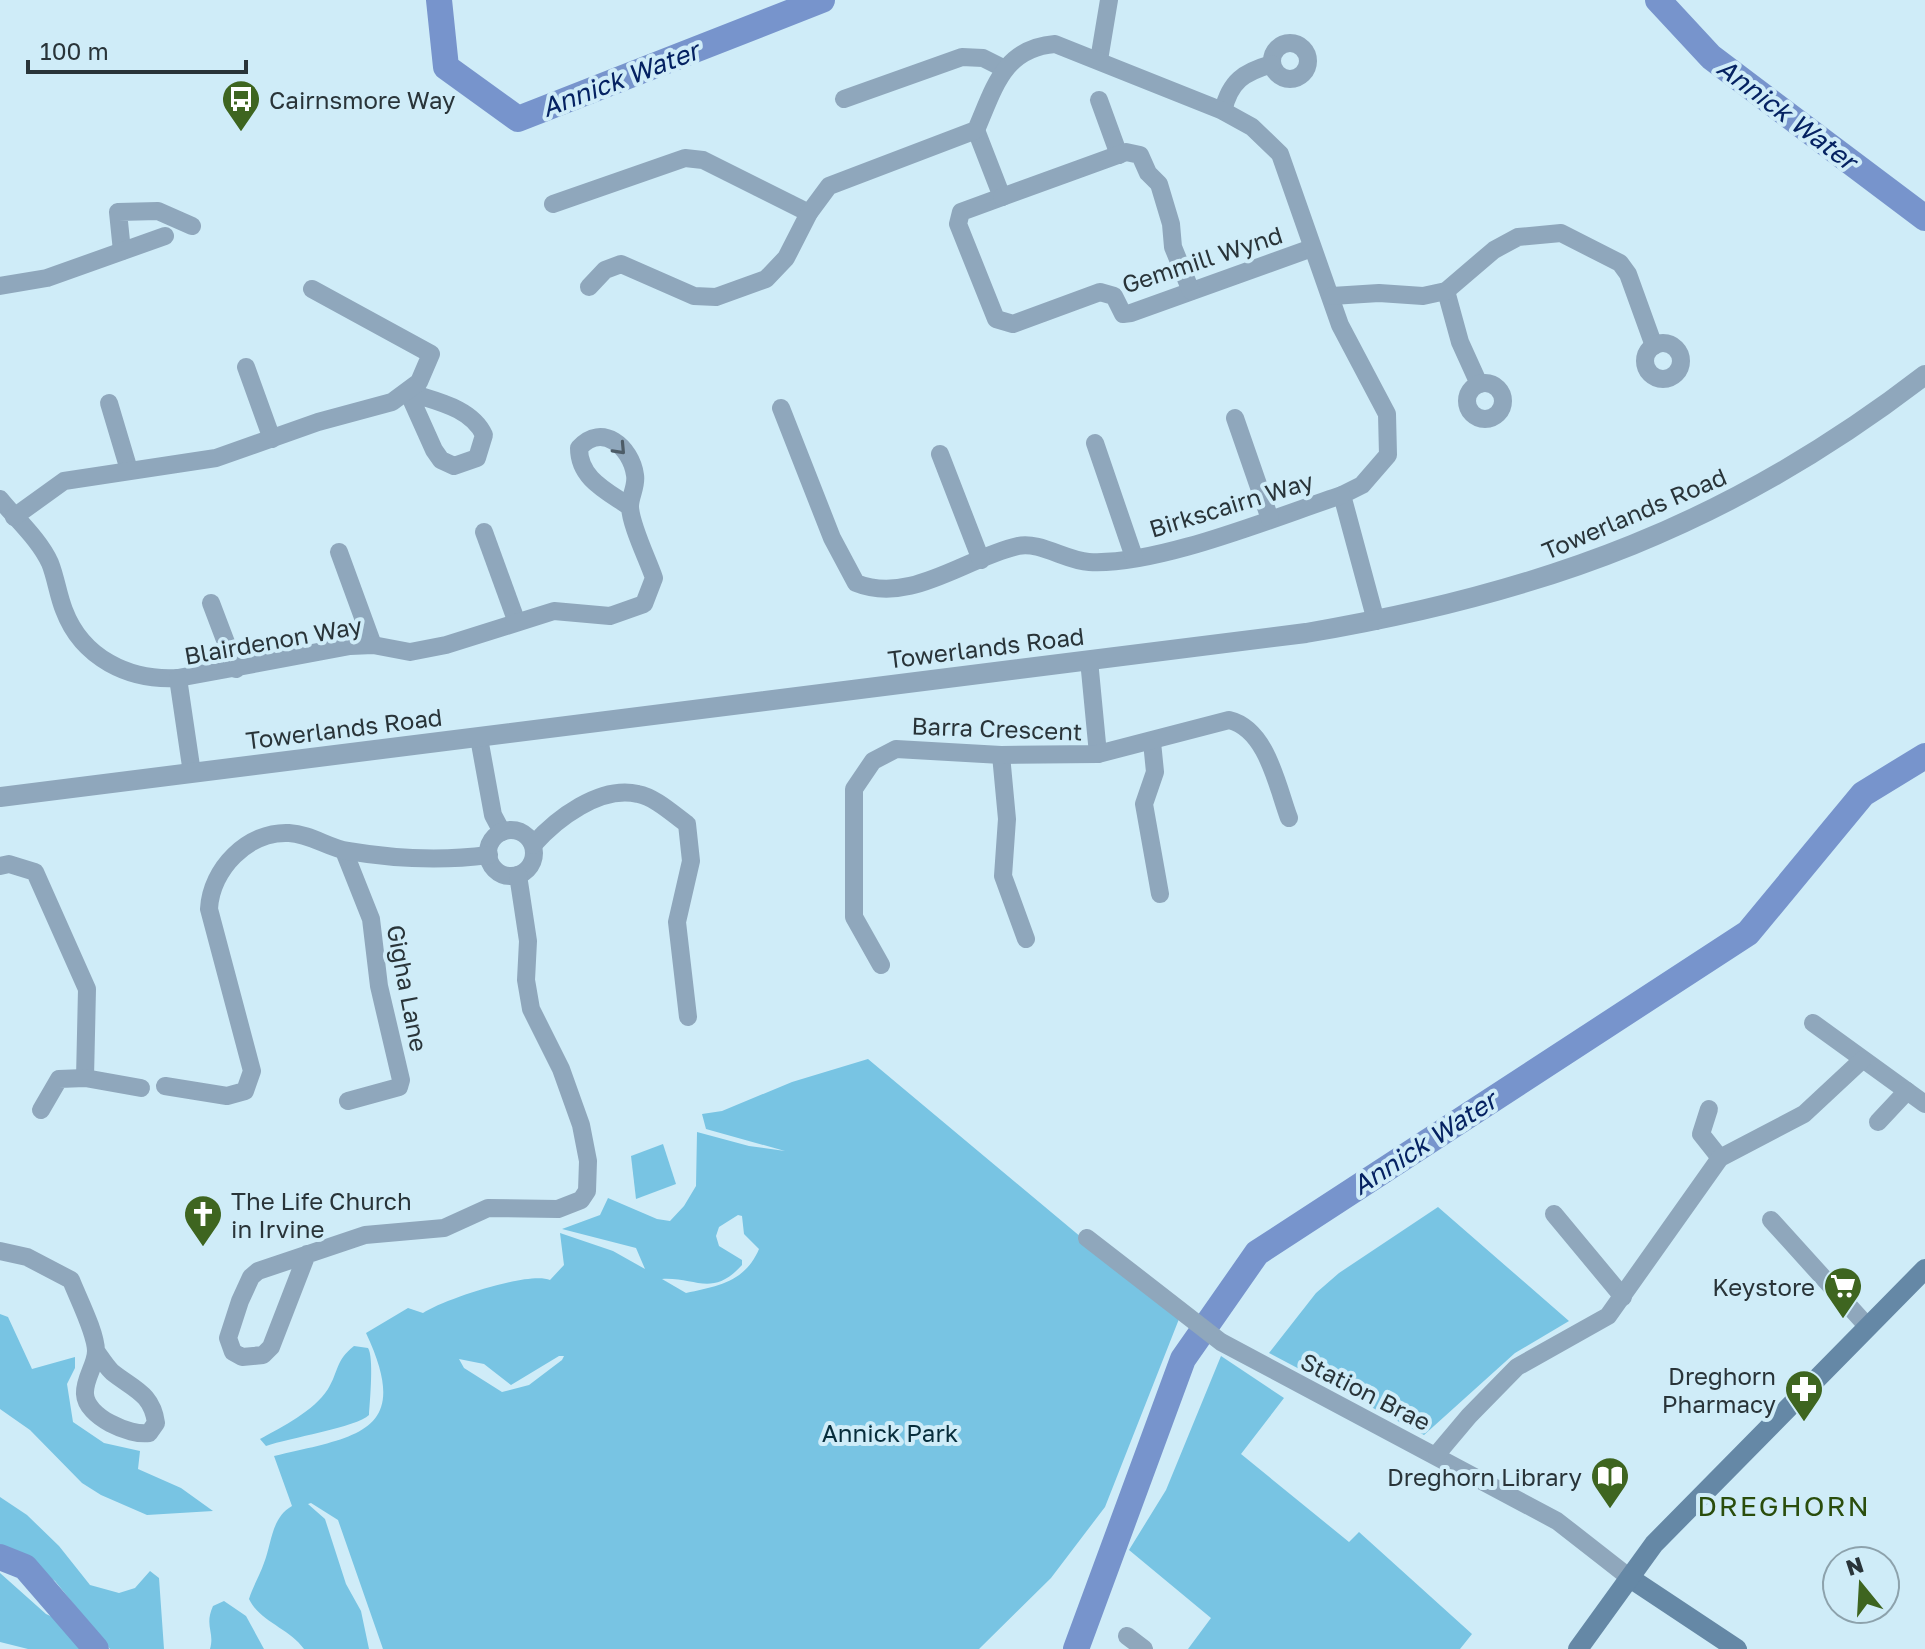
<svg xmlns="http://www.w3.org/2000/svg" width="1925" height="1649" font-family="'Golos Text',sans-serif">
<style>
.green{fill:#78c4e3;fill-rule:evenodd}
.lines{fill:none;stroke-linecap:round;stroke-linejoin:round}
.river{stroke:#7794cc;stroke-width:26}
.minor{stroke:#8fa7bc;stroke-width:18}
.tertiary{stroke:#8fa7bc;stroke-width:20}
.secondary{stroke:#6588a6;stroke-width:20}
.oneway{stroke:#4d5c67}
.labels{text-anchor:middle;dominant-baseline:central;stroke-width:8;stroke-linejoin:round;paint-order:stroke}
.poi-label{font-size:24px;fill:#293439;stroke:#cfecf8;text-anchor:end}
.street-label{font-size:24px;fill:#293439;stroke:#cfecf8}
.park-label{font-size:24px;fill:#072d3b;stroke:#cfecf8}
.water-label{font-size:26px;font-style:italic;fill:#052262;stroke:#cfecf8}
.quarter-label{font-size:28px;letter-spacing:2px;fill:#2a4d0c;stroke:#cfecf8}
</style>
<rect width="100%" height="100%" fill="#cfecf8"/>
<g class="green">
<path d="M868,1059L1179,1319L1105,1507L1051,1578L979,1649H383L338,1520L311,1503L308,1504L325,1519L346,1584L361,1611L369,1649H304C289,1628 260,1622 249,1599C253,1586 260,1575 264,1563C272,1543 271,1518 292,1506L274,1456C358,1436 413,1433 366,1333L408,1308L423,1313C444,1299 529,1271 550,1280L564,1265L560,1233L613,1251L645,1269L636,1248L562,1229L600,1215L608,1198L657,1219L670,1221L684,1206L696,1186L697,1132L749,1146L785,1151L706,1129L702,1114L722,1111L792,1082ZM738,1215L742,1216L744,1234L759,1249C745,1282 718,1286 686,1293L662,1279C696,1277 712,1298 742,1265V1260L719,1246L716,1236L719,1227ZM559,1356H564L562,1360L529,1385L502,1392L464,1368L459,1359L484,1364L511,1385Z"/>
<path d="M663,1144L676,1184L636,1199L631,1156Z"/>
<path d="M1438,1207L1569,1321L1515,1353L1424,1435L1269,1353L1316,1293L1339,1273Z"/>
<path d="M0,1314L8,1317L32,1369L75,1357V1368L67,1384L73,1422L104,1443L140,1451L138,1469L181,1488L213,1511L147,1515L101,1495L82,1483L30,1430L0,1409Z"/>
<path d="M354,1346L368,1348C374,1357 370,1400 369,1415C357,1427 289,1438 266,1446L260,1439C282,1427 314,1411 328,1389C339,1371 335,1361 354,1346Z"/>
<path d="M1221,1356L1284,1398L1241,1454L1349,1542L1359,1532L1472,1634L1460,1649H1188L1211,1618L1129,1550L1166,1490Z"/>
<path d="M0,1497L27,1515L59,1546L90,1585L119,1593L135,1588L150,1571L159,1578L164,1649H110L55,1581L0,1544Z"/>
<path d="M0,1573L46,1614L66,1623L82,1649H28L0,1642Z"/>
<path d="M224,1601L246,1616L264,1649H210C215,1632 204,1626 213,1606Z"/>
</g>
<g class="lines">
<g class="river">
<path d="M439,0L446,67L518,119L822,0"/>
<path d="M1658,0L1711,57L1925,218"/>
<path d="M0,1557L25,1567L96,1649"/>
<path d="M1076,1649L1183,1359L1257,1253L1748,933L1863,794L1925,756"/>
</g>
<g class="minor">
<circle cx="1290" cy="61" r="18"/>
<path d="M1099,60L1109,0"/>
<path d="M844,99L962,57L983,58L1005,69"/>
<path d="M1099,100L1119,155"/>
<path d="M1223,111C1230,81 1244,72 1272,64"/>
<path d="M976,130L1002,197L961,212L958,224L996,319L1013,324L1100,292L1114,296L1123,314L1131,313L1312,248"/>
<path d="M1002,197L1126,152L1140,155L1148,173L1159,184L1171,224L1173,247L1191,291"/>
<path d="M553,204L685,158L703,160L809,213"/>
<path d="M122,251L118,212L158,211L192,226"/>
<path d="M0,286L47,278L165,236"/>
<path d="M589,287L605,270L621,264L694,296L716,297L766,279L786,258L809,213L829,186L976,130C994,89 1003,48 1055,44L1223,111L1252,127L1280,154L1340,325L1387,414L1388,455L1362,485L1342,495L1376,621"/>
<path d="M1446,291L1460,342L1479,384"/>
<path d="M1332,296L1379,293L1423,296L1446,291L1494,250L1518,237L1561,233L1620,263L1628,274L1654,346"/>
<circle cx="1663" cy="361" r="18"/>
<path d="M246,367L272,439"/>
<circle cx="1485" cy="401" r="18"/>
<path d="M408,392C434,401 471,407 484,435L477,458L454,466L441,460L434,450Z"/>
<path d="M109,403L129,470"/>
<path d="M781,408L832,538L856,583C910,605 965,558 1018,546C1039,541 1067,561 1089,562C1157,566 1275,517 1342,495"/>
<path d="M1235,418L1270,519"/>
<path d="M1095,443L1134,557"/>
<path d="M940,454L981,560"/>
<path d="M0,499C16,519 39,539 50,563C56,578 58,595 64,610C82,658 129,681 178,678"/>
<path d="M14,517L64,481L216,458L318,422L392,402L419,382L431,354L312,289"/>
<path d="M484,532L516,620"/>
<path d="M339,552L373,645"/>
<path d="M211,603L236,669"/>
<path d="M1089,660L1098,754"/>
<path d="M479,738L493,815L502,832"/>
<path d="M1152,742L1155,772L1144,804L1160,894"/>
<path d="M1001,755L1007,819L1003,876L1026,939"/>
<path d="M192,773L178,678L350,646L373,645L410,652L446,645L554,611L610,616L644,604L654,578C648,560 630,524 630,506C630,496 637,486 635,475C631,447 602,422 579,448C579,479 607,491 630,507"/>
<circle cx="511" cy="853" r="23"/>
<path d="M533,845C556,819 600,785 638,794C655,797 673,814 687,824L691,861L677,922L688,1017"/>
<path d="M344,851L371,919L379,986L401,1080L399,1087L348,1101"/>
<path d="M0,866L9,864L35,872L87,989L85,1078"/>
<path d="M881,965L854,917V789L873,761L896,749L1001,755L1098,754L1229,720C1267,729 1277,786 1289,818"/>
<path d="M1813,1023L1925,1104"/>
<path d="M165,1086L227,1096L245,1091L252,1071L209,909C211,869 248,831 289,833C311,834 328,848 348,851C395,859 442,861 489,855"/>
<path d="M1709,1109L1701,1134L1720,1158"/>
<path d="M41,1110L59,1079L85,1078L141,1088"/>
<path d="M1878,1122L1907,1091"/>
<path d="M1554,1214L1623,1297"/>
<path d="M1771,1220L1868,1327"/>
<path d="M1087,1238L1221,1342L1557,1521L1630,1578"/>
<path d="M0,1251L27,1257L71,1280C78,1298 96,1333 96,1351C96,1365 84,1379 85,1394C86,1417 130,1436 149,1433L156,1423C152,1393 133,1389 112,1372C106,1366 101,1358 96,1351"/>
<path d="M307,1254L271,1347L263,1355L242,1357L233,1352L228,1338L240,1301L251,1277L258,1271L365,1235L444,1228L488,1208L558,1209L581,1200L587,1191L588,1161L581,1125L561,1069L531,1009L526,980L528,941L518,875"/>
<path d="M1437,1454L1469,1416L1517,1367L1608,1316L1720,1158L1804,1114L1862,1060"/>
<path d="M1127,1636L1144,1649"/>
</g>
<path class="tertiary" d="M0,797L1306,633C1544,593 1732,524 1925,375"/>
<g class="secondary">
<path d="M1630,1578L1737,1649"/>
<path d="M1578,1649L1654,1544L1925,1269"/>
</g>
</g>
<defs><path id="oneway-chevron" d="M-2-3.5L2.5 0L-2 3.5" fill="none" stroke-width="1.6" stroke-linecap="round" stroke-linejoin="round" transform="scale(2)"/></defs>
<use class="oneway" href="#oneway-chevron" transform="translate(620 449) rotate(47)"/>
<defs>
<g id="bus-pin" transform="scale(2)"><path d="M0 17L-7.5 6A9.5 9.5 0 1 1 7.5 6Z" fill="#3e6520" stroke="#cfecf8"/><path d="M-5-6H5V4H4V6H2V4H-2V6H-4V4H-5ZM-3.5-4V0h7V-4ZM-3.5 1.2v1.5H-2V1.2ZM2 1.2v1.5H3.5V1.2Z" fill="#fff"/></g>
<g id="church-pin" transform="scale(2)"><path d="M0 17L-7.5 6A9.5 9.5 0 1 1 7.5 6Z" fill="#3e6520" stroke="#cfecf8"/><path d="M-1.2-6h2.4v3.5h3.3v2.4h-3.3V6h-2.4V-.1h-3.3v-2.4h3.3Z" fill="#fff"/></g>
<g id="supermarket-pin" transform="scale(2)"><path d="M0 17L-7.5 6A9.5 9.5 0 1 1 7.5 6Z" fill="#3e6520" stroke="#cfecf8"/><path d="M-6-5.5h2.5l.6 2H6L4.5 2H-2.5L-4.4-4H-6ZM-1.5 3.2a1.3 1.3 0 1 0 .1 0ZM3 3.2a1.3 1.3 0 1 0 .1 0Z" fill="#fff"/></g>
<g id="pharmacy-pin" transform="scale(2)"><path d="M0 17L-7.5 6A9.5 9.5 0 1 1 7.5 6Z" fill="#3e6520" stroke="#cfecf8"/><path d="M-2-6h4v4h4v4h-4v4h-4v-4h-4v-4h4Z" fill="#fff"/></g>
<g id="library-pin" transform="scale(2)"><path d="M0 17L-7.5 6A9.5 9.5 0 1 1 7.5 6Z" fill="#3e6520" stroke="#cfecf8"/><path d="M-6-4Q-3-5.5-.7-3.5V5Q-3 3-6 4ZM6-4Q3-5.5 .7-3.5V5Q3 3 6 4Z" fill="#fff"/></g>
</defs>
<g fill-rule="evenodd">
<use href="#bus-pin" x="241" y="99"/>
<use href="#church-pin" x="203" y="1214"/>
<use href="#supermarket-pin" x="1843" y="1286"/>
<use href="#pharmacy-pin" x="1804" y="1389"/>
<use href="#library-pin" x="1610" y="1476"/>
</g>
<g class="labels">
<g class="poi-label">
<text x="269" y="99" text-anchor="start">Cairnsmore Way</text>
<text x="231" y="1200" text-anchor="start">The Life Church<tspan x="231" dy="28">in Irvine</tspan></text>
<text x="1815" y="1286">Keystore</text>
<text x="1776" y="1375">Dreghorn<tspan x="1776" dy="28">Pharmacy</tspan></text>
<text x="1582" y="1476">Dreghorn Library</text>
</g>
<g class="street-label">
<text transform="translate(1202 259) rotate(-18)">Gemmill Wynd</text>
<text transform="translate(1231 504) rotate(-17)">Birkscairn Way</text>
<text transform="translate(1634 513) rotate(-23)">Towerlands Road</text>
<text transform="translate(273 640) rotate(-10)">Blairdenon Way</text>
<text transform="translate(986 647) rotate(-7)">Towerlands Road</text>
<text transform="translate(344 728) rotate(-7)">Towerlands Road</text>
<text transform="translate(997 728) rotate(2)">Barra Crescent</text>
<text transform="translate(408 988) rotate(79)">Gigha Lane</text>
<text transform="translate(1366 1391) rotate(27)">Station Brae</text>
</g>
<g class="park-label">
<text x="890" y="1432">Annick Park</text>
</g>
<g class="water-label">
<text transform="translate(620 79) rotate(-21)">Annick Water</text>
<text transform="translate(1787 114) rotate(37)">Annick Water</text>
<text transform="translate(1424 1143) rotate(-33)">Annick Water</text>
</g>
<g class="quarter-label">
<text x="1784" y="1505">DREGHORN</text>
</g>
</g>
<g transform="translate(1861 1585) rotate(342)"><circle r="38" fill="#cfecf8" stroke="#8da2ac" stroke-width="2"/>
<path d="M0-6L14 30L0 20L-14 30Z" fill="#3e6520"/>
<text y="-12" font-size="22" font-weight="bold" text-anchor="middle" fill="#293439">N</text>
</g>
<path d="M28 60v12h218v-12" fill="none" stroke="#293439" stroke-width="4"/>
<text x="40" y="60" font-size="24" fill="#293439" stroke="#cfecf8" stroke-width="6" paint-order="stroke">100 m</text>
</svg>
